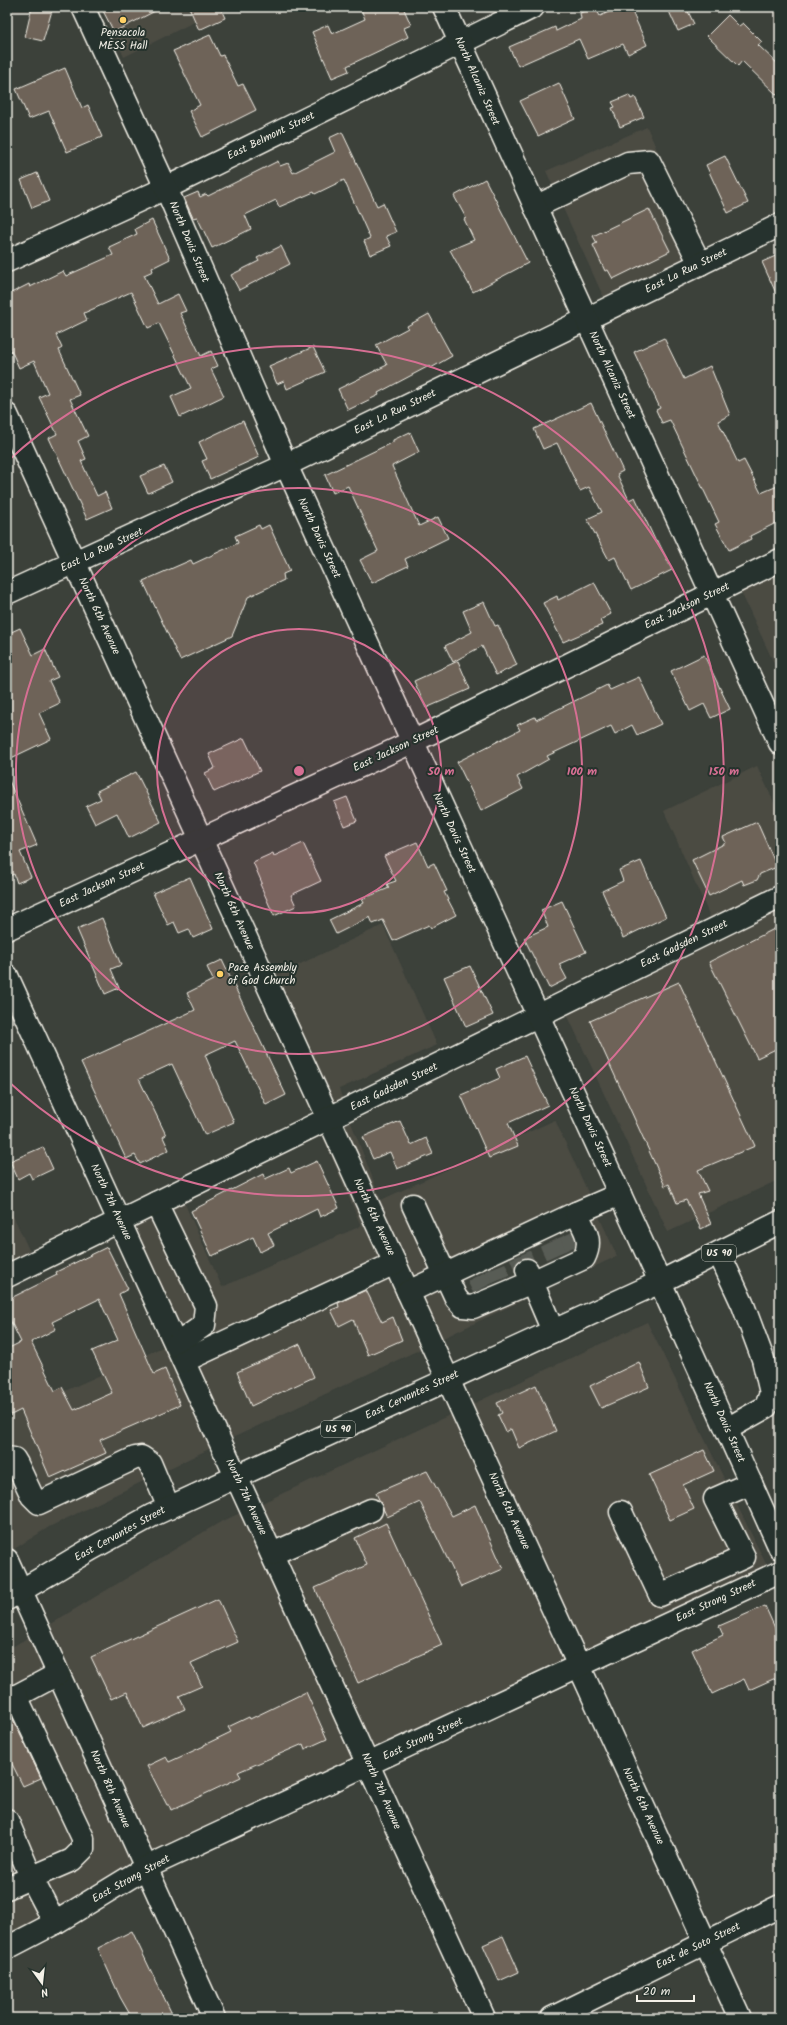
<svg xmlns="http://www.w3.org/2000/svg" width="787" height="2025" font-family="Kalam,sans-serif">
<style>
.built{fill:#4b4b43;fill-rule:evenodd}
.building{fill:#6e6358;stroke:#f4f1e8;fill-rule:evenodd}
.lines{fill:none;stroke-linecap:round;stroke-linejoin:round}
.minor-tunnel{stroke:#585b54;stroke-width:22;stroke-dasharray:22 11;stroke-linecap:butt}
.minor-casing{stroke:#f4f1e8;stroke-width:25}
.major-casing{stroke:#f4f1e8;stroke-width:25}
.minor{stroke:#26332d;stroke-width:22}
.major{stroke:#26332d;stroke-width:22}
.ring{fill:none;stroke:#d66f93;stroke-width:2}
.poi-dot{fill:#ffd166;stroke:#26332d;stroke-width:1.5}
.labels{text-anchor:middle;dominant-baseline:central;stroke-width:4;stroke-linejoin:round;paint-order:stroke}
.shield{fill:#26332d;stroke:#b6b8b0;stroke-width:1}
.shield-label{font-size:10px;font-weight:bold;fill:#f4f1e8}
.poi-label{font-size:11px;fill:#f4f1e8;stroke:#26332d}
.street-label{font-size:11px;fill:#f4f1e8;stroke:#26332d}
.centre{fill:#d66f93;stroke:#26332d;stroke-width:2}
.ring-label{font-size:12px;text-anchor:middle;font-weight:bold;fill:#d66f93;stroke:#26332d;stroke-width:4;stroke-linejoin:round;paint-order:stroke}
</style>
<rect width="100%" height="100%" fill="#3c413a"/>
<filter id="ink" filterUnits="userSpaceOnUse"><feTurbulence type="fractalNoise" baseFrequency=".025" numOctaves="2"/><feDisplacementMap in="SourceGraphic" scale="8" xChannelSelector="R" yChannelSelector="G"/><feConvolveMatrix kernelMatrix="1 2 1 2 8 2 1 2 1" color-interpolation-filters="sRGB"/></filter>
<g filter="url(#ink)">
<g class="built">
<path d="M102,7H224L124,57Z"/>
<path d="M647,127L701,252L604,298L546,171Z"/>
<path d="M780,572V676L741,592Z"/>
<path d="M757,766L780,815V885L711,919L664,811Z"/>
<path d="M780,910V1179L668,1232L567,1014Z"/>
<path d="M383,925L437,1045L339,1089L343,1100L333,1104L275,976Z"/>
<path d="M350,1120L381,1200L555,1120L617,1256L441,1339L342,1124ZM566,1225L577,1230L579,1254L478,1300L467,1295L462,1283L465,1271Z"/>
<path d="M325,1133L423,1348L230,1439L133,1227L184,1202L222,1287L361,1226L322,1134Z"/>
<path d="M7,1203L30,1252L7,1264Z"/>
<path d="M116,1235L213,1447L49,1527L11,1551L7,1543V1417L163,1347Z"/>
<path d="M647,1322L767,1566L583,1652L471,1405Z"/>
<path d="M454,1413L566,1660L373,1750L260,1504Z"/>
<path d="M242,1512L356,1758L150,1854L45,1627L217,1524Z"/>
<path d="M29,1637L133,1863L50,1913L7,1936V1650Z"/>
</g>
<g class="building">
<path d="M32,7H53L43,41L25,37Z"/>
<path d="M101,7H163L114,32Z"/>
<path d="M189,7H220L225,18L199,30Z"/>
<path d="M360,7H403L411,25L404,28L408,37L347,66L349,71L332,78L312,32L328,25L332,34L365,19Z"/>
<path d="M595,7L600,16L620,7H630L647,45L628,54L623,44L588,59L579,39L518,66L509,47L555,27L556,31L581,19L580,13Z"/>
<path d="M667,7H686L694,24L678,31Z"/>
<path d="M728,15L739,26L743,23L762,42L758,45L780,66V98L742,61L738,66L707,36Z"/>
<path d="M210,35L220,56L223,55L238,86L243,84L256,110L202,137L189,111L200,105L173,51Z"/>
<path d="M65,68L82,108L88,105L102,137L67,152L49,111L29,119L16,89Z"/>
<path d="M559,83L575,119L538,136L520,101Z"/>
<path d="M629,95L631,99L635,97L644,117L620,127L612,108L615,107L612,102Z"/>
<path d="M342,132L377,206L383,203L396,232L386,236L391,246L370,255L364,241L370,238L344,180L315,194L314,192L279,207L276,200L245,215L251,229L212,248L197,217L193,218L184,198L198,192L200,197L206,194L208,196L278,161L280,166L288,163L293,173L335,152L329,138Z"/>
<path d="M725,156L748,203L728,213L706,165Z"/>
<path d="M37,173L49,201L32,208L21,180Z"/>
<path d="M485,179L528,263L473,292L450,250L474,240L464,219L466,218L454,196Z"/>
<path d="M649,209L670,251L613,279L608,270L605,271L593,245L597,243L593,236Z"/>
<path d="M152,220L170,259L152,268L153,271L144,275L158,304L178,294L186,311L180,313L201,356L211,351L218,366L211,369L224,396L180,417L171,397L191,388L159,323L148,328L131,292L84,313L87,320L56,335L62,348L59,350L80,395L70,399L88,436L78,441L86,459L81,461L97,496L105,492L112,508L87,519L49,438L57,434L39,397L48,393L34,361L19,368L7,341V295L29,284L30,287L63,271L66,276L113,255L109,247L137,234L135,229Z"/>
<path d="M281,246L290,264L239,290L231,275L259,261L257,258Z"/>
<path d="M780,254V302L762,262Z"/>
<path d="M429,314L452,356L431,368L429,366L378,393L379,395L348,410L338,389L387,365L376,345L408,328L407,326Z"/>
<path d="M664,338L684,379L710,366L730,415L718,421L738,463L744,460L761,493L780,485V521L750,536L751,539L729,550L715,524L719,522L670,420L662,423L656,410L660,408L634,352Z"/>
<path d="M313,347L325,372L287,389L284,381L277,384L269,366Z"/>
<path d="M591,403L623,471L617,474L629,500L635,497L656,542L658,541L672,570L631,590L615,557L609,560L587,519L602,512L589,487L580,491L557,443L543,449L534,429Z"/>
<path d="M243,421L259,457L210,479L202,461L207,459L199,442Z"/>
<path d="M410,432L419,452L392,466L419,526L438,517L448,538L405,559L408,566L372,583L360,560L378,551L348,486L333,493L325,475L393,442V440Z"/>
<path d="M164,466L172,482L148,493L140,476Z"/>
<path d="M259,525L261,529L269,525L290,571L283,574L284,580L248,597L232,636L180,660L143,581L191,560L193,564L238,543L235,536Z"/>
<path d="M594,582L611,614L600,620L602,625L563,642L543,603L557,596L558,600Z"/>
<path d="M484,602L495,626L498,625L517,665L496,675L482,646L453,662L445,646L472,632L463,611Z"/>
<path d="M20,628L33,655L45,649L58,677L49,681L60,703L39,713L51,739L7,760V634Z"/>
<path d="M704,655L730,709L711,718L704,704L690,711L671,671Z"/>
<path d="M458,661L470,689L426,708L414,681Z"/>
<path d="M639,677L661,724L637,735L632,725L615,734L611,726L547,756L549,759L517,777L523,789L481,811L457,762L520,730L517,725L535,717L536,720L607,685L610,690Z"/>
<path d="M244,738L260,771L214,792L205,773L215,768L209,754Z"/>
<path d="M136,772L161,822L129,838L117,813L95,824L86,806L101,799L97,791Z"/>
<path d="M7,776L37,845L20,852L31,877L17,883L14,874L7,877Z"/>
<path d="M347,797L357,821L344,826L334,802Z"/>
<path d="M757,822L777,867L760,874L757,880L744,885L742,880L709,896L692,860L726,843L723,837Z"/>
<path d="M417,842L428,866L434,863L447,891L444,892L456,915L431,928L429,925L393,941L383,920L373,924L370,917L336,934L329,920L364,903L362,899L389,888L387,884L396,881L384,856Z"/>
<path d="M303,843L321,881L291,895L296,906L274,916L260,884L262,883L253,862L273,853L274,856Z"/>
<path d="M641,861L666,917L623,938L602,891L623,881L619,870Z"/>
<path d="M190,877L213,929L193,938L189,929L179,933L174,922L168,925L153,893Z"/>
<path d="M562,901L586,952L559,964L567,979L549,988L524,938L548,927L541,910Z"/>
<path d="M102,918L121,965L111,969L119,988L105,994L77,929Z"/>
<path d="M780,926V1047L757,1058L709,962Z"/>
<path d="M222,960L286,1095L266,1105L235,1041L205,1055L234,1122L205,1135L172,1064L139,1079L166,1135L163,1137L169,1150L140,1164L135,1155L126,1159L81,1062L195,1010L187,993L213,980L207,967Z"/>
<path d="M470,966L493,1015L466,1027L444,977Z"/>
<path d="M679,982L755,1146L698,1170L708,1191L698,1194L711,1224L701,1229L686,1200L677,1203L669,1184L665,1186L590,1021Z"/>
<path d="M525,1056L548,1105L508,1123L518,1146L489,1158L461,1095L500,1078L496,1069Z"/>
<path d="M400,1121L411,1145L426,1138L433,1154L397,1169L390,1152L373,1159L363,1137Z"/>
<path d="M43,1147L53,1169L32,1179L29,1173L18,1179L10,1161Z"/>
<path d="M317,1161L339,1208L320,1217L317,1209L268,1233L274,1245L260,1252L253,1237L212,1256L191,1211L263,1174L265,1179L289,1168L291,1173Z"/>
<path d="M107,1247L128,1289L119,1294L154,1374L165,1369L180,1405L100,1440L106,1453L50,1478L21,1410L7,1417V1349L21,1342L7,1314V1300L57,1275L56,1272ZM99,1299L118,1340L92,1351L112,1393L74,1410L62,1387L55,1391L31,1342L56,1329L52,1322Z"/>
<path d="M366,1290L382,1322L393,1317L402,1340L368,1355L353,1319L339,1326L331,1310L339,1307L338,1303Z"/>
<path d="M300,1344L314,1377L251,1406L237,1372Z"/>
<path d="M639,1362L649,1387L601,1408L590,1386Z"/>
<path d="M536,1385L556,1431L519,1448L511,1429L506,1432L498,1415L502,1413L497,1403Z"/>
<path d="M704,1450L714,1471L683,1485L694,1509L670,1520L649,1475Z"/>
<path d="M427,1471L452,1516L475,1505L503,1569L461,1587L420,1502L387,1517L376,1493Z"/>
<path d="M386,1523L442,1645L358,1683L315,1588L367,1565L355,1538Z"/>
<path d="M218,1599L238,1642L191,1663L202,1686L179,1696L185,1709L143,1728L127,1692L111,1699L91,1657Z"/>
<path d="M765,1606L780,1639V1676L749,1690L744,1679L712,1694L692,1650L723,1635L719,1626Z"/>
<path d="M306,1692L327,1739L305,1749L303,1744L238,1772L241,1777L171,1810L169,1805H167L147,1766L166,1757L169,1762L204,1746V1745L231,1732L228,1727L249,1717L250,1719Z"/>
<path d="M7,1713H10L41,1778L23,1786L7,1754Z"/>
<path d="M132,1931L150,1969L174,2018H132L120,1997L98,1948Z"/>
<path d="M503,1936L519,1972L499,1981L483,1945Z"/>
</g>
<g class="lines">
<g class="minor-tunnel">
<path d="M568,1234L574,1247"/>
<path d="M550,1242L556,1255"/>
<path d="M520,1255L526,1269"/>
<path d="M495,1267L500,1280"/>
<path d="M477,1276L483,1288"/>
</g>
<g class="minor-casing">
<g id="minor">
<path d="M535,207L628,163L649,161L700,264"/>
<path d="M7,261L166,188L533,7"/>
<path d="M7,415L740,2018"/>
<path d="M7,593L286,465L780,225"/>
<path d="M7,929L412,742L780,560"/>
<path d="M7,976L484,2018"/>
<path d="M156,1203L206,1306L204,1325L176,1345"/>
<path d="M413,1205L456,1298L463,1306L473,1307L532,1282L527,1270"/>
<path d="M719,1253L743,1305L763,1359L771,1393L766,1407L727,1429"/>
<path d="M7,1276L780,897"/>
<path d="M408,1292L576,1213"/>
<path d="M553,1331L532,1282L584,1258C593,1240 585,1230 576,1213L620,1194"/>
<path d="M184,1361L395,1263"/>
<path d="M7,1458L14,1459L17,1464L32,1496L39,1503L135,1458L141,1457L150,1463L169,1508"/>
<path d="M621,1512L660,1595L744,1557L715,1499L751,1483"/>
<path d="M272,1554L371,1510"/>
<path d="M7,1560L214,2018"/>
<path d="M7,1701L58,1674"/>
<path d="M7,1820L31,1877L55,1923"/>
<path d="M7,1888L72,1860L83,1849V1838L16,1696"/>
<path d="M7,1948L55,1923L145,1868L780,1572"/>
<path d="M552,2018L780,1906"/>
</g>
</g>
<g class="major-casing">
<g id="major">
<path d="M83,7L166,188L286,465L660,1282L780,1548"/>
<path d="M444,7L780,743"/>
<path d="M7,1599L91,1549L153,1515L660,1282L780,1222"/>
</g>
</g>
<use href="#minor" class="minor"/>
<use href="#major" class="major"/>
</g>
</g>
<circle cx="299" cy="771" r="142" fill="#d66f93" fill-opacity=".12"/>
<g class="ring">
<circle cx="299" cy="771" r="142"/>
<circle cx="299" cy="771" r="283"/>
<path d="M9 460A425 425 0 1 1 9 1082"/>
</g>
<g class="poi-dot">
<circle cx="123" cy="20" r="4"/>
<circle cx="220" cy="974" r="4"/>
</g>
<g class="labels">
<g class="shield">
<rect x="702" y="1245" width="34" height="16" rx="3"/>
<rect x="321" y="1421" width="34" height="16" rx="3"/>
</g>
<g class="shield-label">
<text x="719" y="1253">US 90</text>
<text x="338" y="1429">US 90</text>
</g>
<g class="poi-label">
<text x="123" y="33">Pensacola<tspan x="123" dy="13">MESS Hall</tspan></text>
<text x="228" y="968" text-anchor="start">Pace Assembly<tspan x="228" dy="13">of God Church</tspan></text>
</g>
<g class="street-label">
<text transform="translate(477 81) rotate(66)">North Alcaniz Street</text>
<text transform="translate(271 136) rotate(-26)">East Belmont Street</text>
<text transform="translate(189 242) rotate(67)">North Davis Street</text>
<text transform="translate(686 271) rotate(-26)">East La Rua Street</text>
<text transform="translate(612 375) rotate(65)">North Alcaniz Street</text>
<text transform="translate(395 412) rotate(-26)">East La Rua Street</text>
<text transform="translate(319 538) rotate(65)">North Davis Street</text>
<text transform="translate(102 550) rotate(-25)">East La Rua Street</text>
<text transform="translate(687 606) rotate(-26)">East Jackson Street</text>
<text transform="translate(99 616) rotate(65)">North 6th Avenue</text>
<text transform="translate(396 749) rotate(-25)">East Jackson Street</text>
<text transform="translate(454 833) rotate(65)">North Davis Street</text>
<text transform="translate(102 885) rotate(-25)">East Jackson Street</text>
<text transform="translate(234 911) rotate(66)">North 6th Avenue</text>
<text transform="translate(684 944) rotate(-26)">East Gadsden Street</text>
<text transform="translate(394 1087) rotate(-26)">East Gadsden Street</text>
<text transform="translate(590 1127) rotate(65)">North Davis Street</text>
<text transform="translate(111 1202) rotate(65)">North 7th Avenue</text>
<text transform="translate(374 1217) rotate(65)">North 6th Avenue</text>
<text transform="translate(412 1395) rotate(-25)">East Cervantes Street</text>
<text transform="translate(724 1422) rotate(66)">North Davis Street</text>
<text transform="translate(246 1497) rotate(65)">North 7th Avenue</text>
<text transform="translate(509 1511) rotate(65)">North 6th Avenue</text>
<text transform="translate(120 1534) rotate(-29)">East Cervantes Street</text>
<text transform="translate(716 1601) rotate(-25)">East Strong Street</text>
<text transform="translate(423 1739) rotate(-25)">East Strong Street</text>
<text transform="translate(110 1789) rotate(66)">North 8th Avenue</text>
<text transform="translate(381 1791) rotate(66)">North 7th Avenue</text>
<text transform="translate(643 1806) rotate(65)">North 6th Avenue</text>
<text transform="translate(131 1879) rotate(-29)">East Strong Street</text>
<text transform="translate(698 1946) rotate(-26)">East de Soto Street</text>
</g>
</g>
<circle cx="299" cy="771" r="6" class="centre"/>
<g class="ring-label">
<text x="441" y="775">50 m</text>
<text x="582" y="775">100 m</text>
<text x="724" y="775">150 m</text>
</g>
<rect width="787" height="2025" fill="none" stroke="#26332d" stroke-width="24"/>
<rect x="12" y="12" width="763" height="2001" fill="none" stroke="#f4f1e8" stroke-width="1.5" filter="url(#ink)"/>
<g transform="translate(42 1983) rotate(165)" stroke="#26332d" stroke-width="3" paint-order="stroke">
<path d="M0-3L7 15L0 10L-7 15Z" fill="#f4f1e8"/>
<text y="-6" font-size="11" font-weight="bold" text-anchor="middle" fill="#f4f1e8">N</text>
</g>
<path d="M637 1995v6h57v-6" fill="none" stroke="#f4f1e8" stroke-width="2"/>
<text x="643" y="1995" font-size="12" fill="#f4f1e8" stroke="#26332d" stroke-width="3" paint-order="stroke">20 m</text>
</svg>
